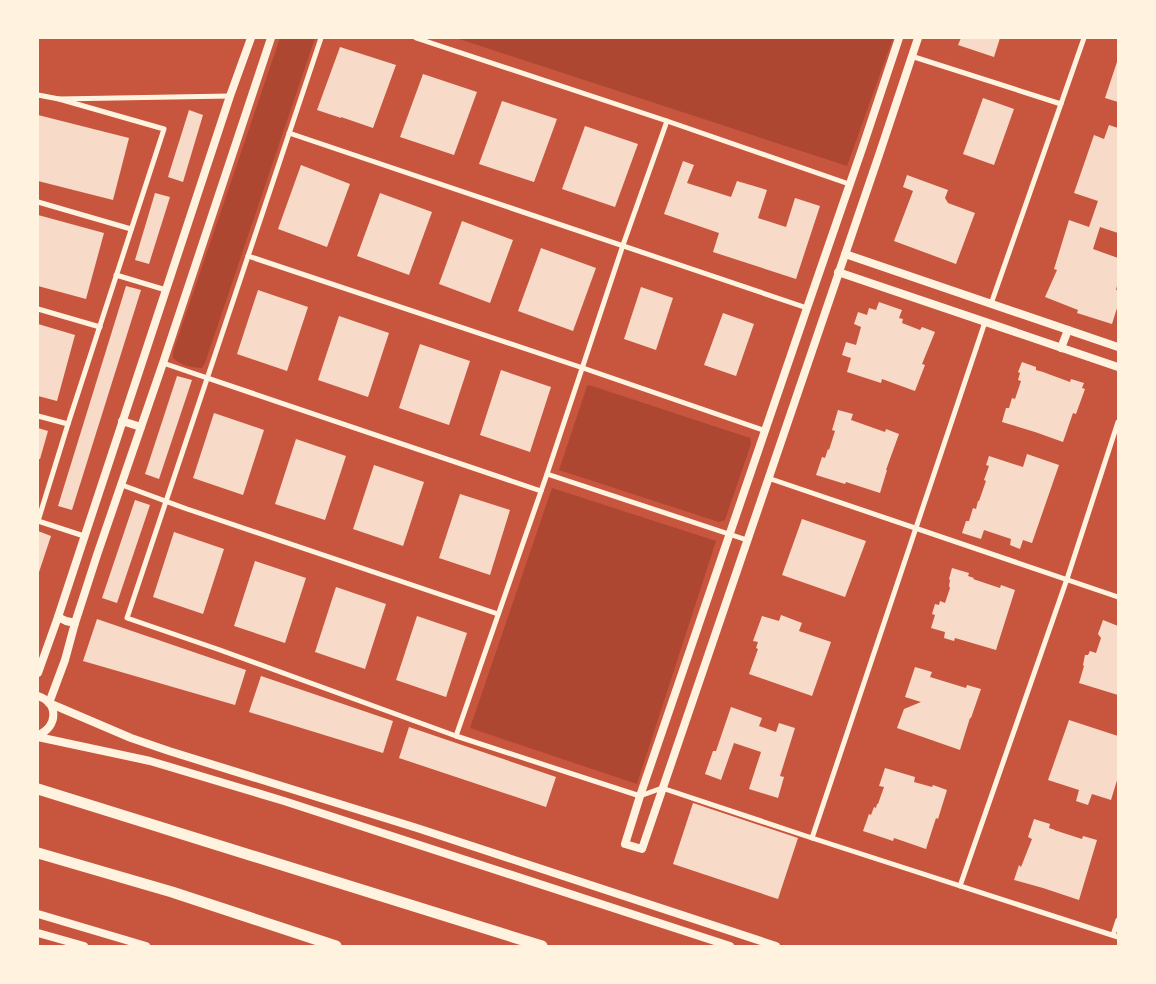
<svg xmlns="http://www.w3.org/2000/svg" width="1156" height="984" font-family="'Playfair Display',serif">
<style>
.green{fill:#ae4732}
.building{fill:#f7dbc8}
.lines{fill:none;stroke-linecap:round;stroke-linejoin:round}
.minor{stroke:#fff3e0;stroke-width:5}
.tertiary{stroke:#fff3e0;stroke-width:8}
.motorway{stroke:#fff3e0;stroke-width:11}
</style>
<rect width="100%" height="100%" fill="#c8553d"/>
<g class="green">
<path d="M280,38H315L205,363L202,368C193,368 180,365 173,358V352Z"/>
<path d="M456,38H893L847,166Z"/>
<path d="M589,385L750,438L751,444L725,520L719,522L559,470L587,386Z"/>
<path d="M552,488L716,541L637,784L470,728Z"/>
</g>
<g class="building">
<path d="M961,38H1000L994,57L958,45Z"/>
<path d="M340,47L396,65L373,128L341,117V118L317,110Z"/>
<path d="M1117,62L1118,63V102L1105,98Z"/>
<path d="M423,74L477,92L454,155L400,137Z"/>
<path d="M983,98L1014,109L994,165L963,154Z"/>
<path d="M502,101L557,119L534,182L479,164Z"/>
<path d="M189,110L203,115L183,182L168,177Z"/>
<path d="M38,115L129,138L113,200L38,181Z"/>
<path d="M1109,125L1118,128V233L1100,227L1093,249L1118,258V282L1116,290H1118V305L1112,324L1077,313L1078,310L1045,297L1057,270L1054,269L1069,220L1089,227L1098,201L1074,193L1094,135L1104,139Z"/>
<path d="M585,126L638,144L615,207L562,189Z"/>
<path d="M683,161L694,165L687,183L731,197L737,181L767,190L758,218L786,227L795,198L820,206L796,279L713,252L719,233L664,214Z"/>
<path d="M301,165L350,184L327,247L278,229Z"/>
<path d="M907,175L948,190L945,198L948,203L975,213L956,264L894,241L913,191L903,187Z"/>
<path d="M155,193L170,197L149,264L135,260Z"/>
<path d="M380,193L432,212L409,275L357,256Z"/>
<path d="M38,215L104,233L86,299L38,286Z"/>
<path d="M462,221L513,240L490,303L439,284Z"/>
<path d="M541,248L596,268L573,331L518,311Z"/>
<path d="M126,286L141,290L72,510L58,506Z"/>
<path d="M641,287L673,298L656,350L624,339Z"/>
<path d="M258,290L308,307L287,371L237,354Z"/>
<path d="M879,302L902,310L899,318L903,319L902,323L920,330L922,327L935,332L922,364L925,365L915,391L882,379L881,383L847,372L851,358L842,355L846,342L856,345L861,327L854,324L858,312L867,315L869,308L876,310Z"/>
<path d="M723,313L754,324L736,376L704,365Z"/>
<path d="M339,316L389,333L368,397L318,380Z"/>
<path d="M38,324L75,335L57,401L38,396Z"/>
<path d="M420,344L470,361L449,425L399,408Z"/>
<path d="M1022,362L1036,367V370L1043,372L1070,382L1071,379L1084,383L1082,388L1085,389L1076,414L1073,413L1063,442L1035,432L1002,422L1006,408H1009L1012,398L1015,399L1021,381L1018,380L1020,373L1018,372Z"/>
<path d="M501,370L551,387L530,452L480,435Z"/>
<path d="M177,376L192,380L159,479L145,474Z"/>
<path d="M838,410L853,414L851,420L885,432L886,429L899,434L886,470H887L880,493L846,482L845,484L816,475L822,457L825,458L828,449L829,450L835,431L832,430Z"/>
<path d="M214,413L264,430L243,495L193,478Z"/>
<path d="M38,428L48,431L40,459H38Z"/>
<path d="M296,439L346,456L325,520L275,504Z"/>
<path d="M1027,454L1059,465L1032,543L1023,540L1020,549L1010,545L1011,539L984,530L981,539L962,533L966,521H969L973,508L976,509L978,501H979L986,481L984,480L989,466L986,465L989,456L1023,467Z"/>
<path d="M374,465L424,482L403,546L353,529Z"/>
<path d="M460,494L510,510L490,575L439,558Z"/>
<path d="M135,500L150,505L117,603L102,598Z"/>
<path d="M802,519L866,541L845,597L782,575Z"/>
<path d="M38,531L51,536L39,572H38Z"/>
<path d="M174,532L224,549L203,614L153,597Z"/>
<path d="M255,561L306,578L285,643L234,626Z"/>
<path d="M952,568L969,573L968,576L974,578L973,579L1000,588L1001,585L1015,590L996,650L955,638L954,641L944,638L945,632L931,628L935,615L932,614L935,604L939,605L940,601L945,603L950,588L949,586L950,580L949,579Z"/>
<path d="M336,587L386,604L365,669L315,652Z"/>
<path d="M781,615L802,623L799,631L831,642L812,696L749,674L758,649L756,648L758,642L753,641L762,616L779,621Z"/>
<path d="M417,616L467,633L446,697L396,680Z"/>
<path d="M97,619L246,670L235,705L83,661Z"/>
<path d="M1103,620L1118,626V695L1079,683L1084,666L1083,665L1085,655H1088L1090,651L1096,653L1101,638L1098,634Z"/>
<path d="M915,667L932,672L930,677L966,688L967,685L981,689L971,718H970L960,750L897,728L904,709L921,702L905,697Z"/>
<path d="M261,676L393,721L383,753L249,712Z"/>
<path d="M731,707L762,718L759,726L776,732L779,723L795,728L780,776L784,777L778,798L749,789L761,752L734,743L721,780L705,774L713,751H716Z"/>
<path d="M1069,720L1118,736V777L1111,800L1092,794L1088,805L1076,801L1079,790L1048,780Z"/>
<path d="M409,727L556,777L546,807L399,758Z"/>
<path d="M885,768L915,777L914,782L932,787L933,785L947,790L938,819L936,818L926,849L894,838L893,841L863,831L869,814L871,815L874,807L876,808L877,804H878L884,787L879,786Z"/>
<path d="M693,803L798,838L778,899L673,864Z"/>
<path d="M1034,819L1050,824L1049,828L1055,830H1054L1082,839L1083,836L1097,840L1079,900L1043,888L1014,880L1019,865L1021,867L1032,839L1028,837Z"/>
</g>
<g class="lines">
<g class="minor">
<path d="M321,38L127,618L220,650L456,736L640,796L662,788L812,838L1118,937"/>
<path d="M416,38L667,121L849,184"/>
<path d="M911,56L1061,104"/>
<path d="M38,95L59,99L230,96"/>
<path d="M289,133L807,308"/>
<path d="M38,202L131,229"/>
<path d="M248,256L583,368L766,431"/>
<path d="M116,275L166,290"/>
<path d="M991,304L1084,38"/>
<path d="M38,309L100,327"/>
<path d="M163,363L541,491"/>
<path d="M38,416L68,424"/>
<path d="M547,474L747,540"/>
<path d="M768,478L1118,597"/>
<path d="M122,485L187,509L498,614"/>
<path d="M38,521L68,424L164,129L59,99"/>
<path d="M38,521L84,536"/>
<path d="M456,736L547,474L623,245L667,121"/>
<path d="M812,838L985,322"/>
<path d="M960,886L1067,579L1118,422"/>
<path d="M1113,935L1118,920"/>
</g>
<g class="tertiary">
<path d="M271,38L163,363L97,555L75,623L65,660L49,703L131,738L169,751L417,828L776,946"/>
<path d="M899,38L863,146L807,308L640,796L625,844L642,849L880,152L918,38"/>
<path d="M845,254L1118,347"/>
<path d="M838,272L1118,367"/>
<path d="M1061,348L1068,330"/>
<path d="M122,421L141,427"/>
<path d="M58,617L66,621L75,623"/>
<path d="M38,673L58,617L230,96L251,38"/>
<path d="M38,696C59,703 58,727 38,735"/>
<path d="M38,737L150,761L284,801L730,946"/>
<path d="M38,914L146,946"/>
<path d="M38,933L84,946"/>
</g>
<g class="motorway">
<path d="M38,789L542,946"/>
<path d="M38,853L172,892L336,946"/>
</g>
</g>
<rect width="1156" height="984" fill="none" stroke="#fff3e0" stroke-width="78"/>
</svg>
